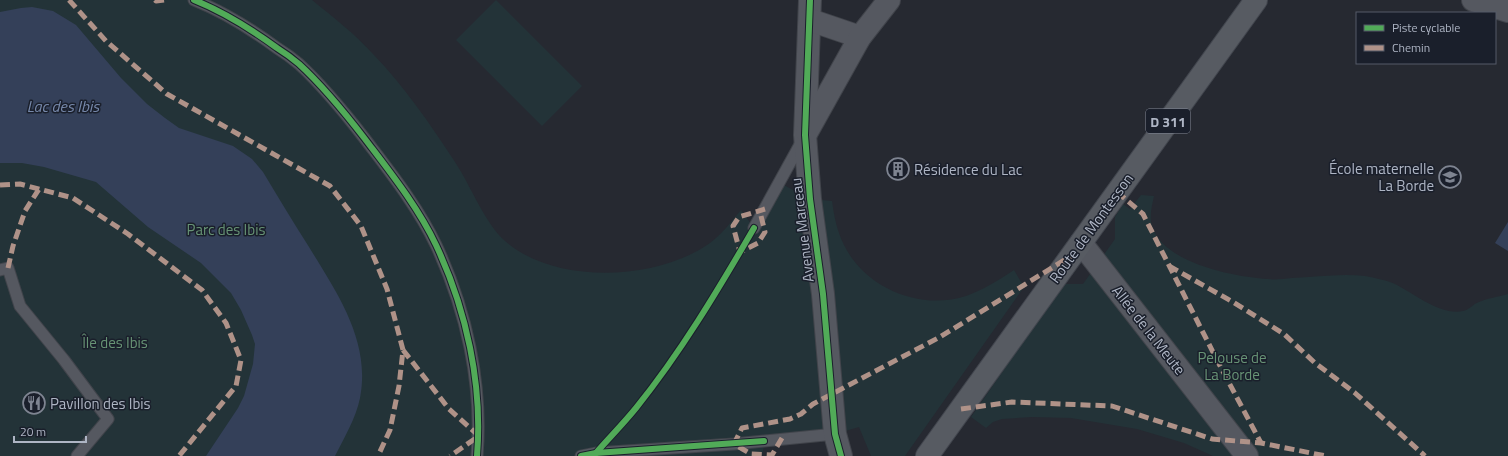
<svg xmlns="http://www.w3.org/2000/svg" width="1508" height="456" font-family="'Titillium Web',sans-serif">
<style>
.green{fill:#233338}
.water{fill:#344059}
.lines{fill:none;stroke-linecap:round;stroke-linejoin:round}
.service-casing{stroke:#41444b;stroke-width:13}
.minor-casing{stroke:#41444b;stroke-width:24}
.primary-casing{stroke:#42464e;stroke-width:24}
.service{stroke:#555860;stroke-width:11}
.minor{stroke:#555860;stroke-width:22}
.primary{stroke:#575b62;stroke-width:22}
.quiet{stroke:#af9288;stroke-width:5;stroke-dasharray:10 5;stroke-linecap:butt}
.cycleway-casing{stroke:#1a1f2b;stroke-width:8}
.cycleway{stroke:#51ab58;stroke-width:6}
.labels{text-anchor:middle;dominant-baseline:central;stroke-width:3;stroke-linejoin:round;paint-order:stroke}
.shield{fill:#1a1f2b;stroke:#828896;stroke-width:1}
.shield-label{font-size:14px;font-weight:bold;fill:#aeb5c4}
.poi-label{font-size:15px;fill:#aeb5c4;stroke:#1a1f2b;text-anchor:start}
.street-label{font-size:15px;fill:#aeb5c4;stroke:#1a1f2b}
.park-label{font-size:15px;fill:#679375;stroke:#1a1f2b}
.water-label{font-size:16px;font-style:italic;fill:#7789ab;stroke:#1a1f2b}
</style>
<rect width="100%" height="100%" fill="#262931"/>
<g class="green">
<path d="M0,0H312C333,17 355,34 373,54C405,87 430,124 455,162C471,186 484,222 505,241C555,285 657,281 710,243C722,234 731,222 741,210L754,228L780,183L810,199L832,201C834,216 837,231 844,245C865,288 920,311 966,296C983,290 999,280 1014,270L1024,287L905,456H871L859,427L835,434L765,441L762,456H0Z"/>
<path d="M496,0L582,86L542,126L456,40Z"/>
<path d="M1141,195L1154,196C1152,206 1149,216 1152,226C1163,263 1234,277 1268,279C1275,280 1284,279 1292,278C1316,277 1341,273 1365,276C1375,278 1387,280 1397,285C1414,294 1442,316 1463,311C1469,310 1473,304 1479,302C1488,298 1498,297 1508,294V456H1213L1184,443L1137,429L1071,418L1032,417L1002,419L993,422L986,428L971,417L1057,293L1066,284H1083L1115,239V217L1123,204L1130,209Z"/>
</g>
<g class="water">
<path d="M32,7L53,11L76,25L121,78L147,104L165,118L179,128L233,146L252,159L263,172C278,197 293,222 309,247C337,293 371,341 360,398C356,418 344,438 335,456H206L238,408L244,396L253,364L255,344L252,335L241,310L231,293L201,263L148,227L96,182L44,167L22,163H0V12L21,8Z"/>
<path d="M1508,222V251L1495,243Z"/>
</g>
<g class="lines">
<g class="service-casing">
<g id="service">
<path d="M194,0C224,12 251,29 277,48C285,53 292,58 299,64C324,87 345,113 365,139C390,172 418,207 436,245C466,309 483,384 477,456"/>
<path d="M754,228L802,141"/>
<path d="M0,270L8,268L20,306L64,360L108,419L77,456"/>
<path d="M581,456L596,453L734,444L835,434"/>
</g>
</g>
<g class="minor-casing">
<g id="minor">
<path d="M810,0L805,135L810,199L823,294L835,434L841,456"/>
<path d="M1473,0L1508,11"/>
<path d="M810,20L860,37"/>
<path d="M807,132L860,37L889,0"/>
<path d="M1081,243L1247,456"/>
</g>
</g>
<g class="primary-casing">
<path id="primary" d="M927,456L1256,0"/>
</g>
<use href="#service" class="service"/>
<use href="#minor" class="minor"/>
<use href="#primary" class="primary"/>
<g class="quiet">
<path d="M69,0L106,41L167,94L330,186L361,226L387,289L403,350L399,386L390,430L378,456"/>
<path d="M155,0L156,1L164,0"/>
<path d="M0,185L20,184L73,198L128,234L202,290L226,323L241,360L236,386L179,456"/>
<path d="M1117,192L1143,214L1218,362L1261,443"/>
<path d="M761,216L765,232L758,243L740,252L733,226L739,217L765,209"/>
<path d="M1169,266L1233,302L1284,334L1315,363L1355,393L1425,456"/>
<path d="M8,268L13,246L25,211L39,189"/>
<path d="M403,350L449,409L479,436L450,456"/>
<path d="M961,409L1012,402L1112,406L1212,439L1261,443L1326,456"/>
<path d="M782,438L772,455L751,454L734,444L742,428L790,419L801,414L813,404L940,337L1071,256"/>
</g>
<g class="cycleway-casing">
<g id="cycleway">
<path d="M194,0C224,12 251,29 277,48C285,53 292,58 299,64C324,87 345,113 365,139C390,172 418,207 436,245C466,309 483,384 477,456"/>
<path d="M810,0L805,135L810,199L823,294L835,434L841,456"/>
<path d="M596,453C609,438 623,424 636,408C681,352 718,290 754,228"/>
<path d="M581,456L596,453L764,441"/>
</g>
</g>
<use href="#cycleway" class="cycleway"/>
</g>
<defs>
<g id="building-ring" transform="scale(1.15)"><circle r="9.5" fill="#1a1f2b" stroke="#7e8491" stroke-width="1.5"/><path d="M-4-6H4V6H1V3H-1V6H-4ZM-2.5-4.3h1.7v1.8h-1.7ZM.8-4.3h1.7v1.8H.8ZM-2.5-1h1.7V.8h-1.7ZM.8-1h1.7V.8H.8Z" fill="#7e8491"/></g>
<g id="school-ring" transform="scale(1.15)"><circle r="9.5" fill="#1a1f2b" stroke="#7e8491" stroke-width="1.5"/><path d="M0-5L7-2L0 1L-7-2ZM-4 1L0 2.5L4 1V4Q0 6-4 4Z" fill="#7e8491"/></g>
<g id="restaurant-ring" transform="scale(1.15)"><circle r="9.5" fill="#1a1f2b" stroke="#7e8491" stroke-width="1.5"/><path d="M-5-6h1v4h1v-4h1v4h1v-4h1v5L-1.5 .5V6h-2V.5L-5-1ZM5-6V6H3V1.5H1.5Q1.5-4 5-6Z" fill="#7e8491"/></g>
</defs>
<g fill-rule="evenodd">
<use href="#building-ring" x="898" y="169"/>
<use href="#school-ring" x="1450" y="177"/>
<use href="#restaurant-ring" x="34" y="403"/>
</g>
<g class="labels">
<rect class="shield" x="1146" y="109" width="44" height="24" rx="3"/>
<g class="shield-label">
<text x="1168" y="121">D 311</text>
</g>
<g class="poi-label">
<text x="1434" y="168" text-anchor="end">École maternelle<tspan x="1434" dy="17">La Borde</tspan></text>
<text x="914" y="169">Résidence du Lac</text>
<text x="50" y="403">Pavillon des Ibis</text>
</g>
<g class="street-label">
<text transform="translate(1091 228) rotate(-54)">Route de Montesson</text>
<text transform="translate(802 230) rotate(-97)">Avenue Marceau</text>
<text transform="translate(1149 330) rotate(52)">Allée de la Meute</text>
</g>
<g class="park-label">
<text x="226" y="229">Parc des Ibis</text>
<text x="115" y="342">Île des Ibis</text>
<text x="1232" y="357">Pelouse de<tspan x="1232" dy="17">La Borde</tspan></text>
</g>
<g class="water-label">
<text x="63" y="106">Lac des Ibis</text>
</g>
</g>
<rect x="1356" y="12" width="140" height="52" fill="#1a1f2b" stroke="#555b68"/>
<rect x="1364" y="25" width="20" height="6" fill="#51ab58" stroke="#555b68"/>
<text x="1392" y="32" font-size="12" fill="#aeb5c4">Piste cyclable</text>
<rect x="1364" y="45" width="20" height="6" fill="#af9288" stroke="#555b68"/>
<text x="1392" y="52" font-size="12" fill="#aeb5c4">Chemin</text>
<path d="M14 436v6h72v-6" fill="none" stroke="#aeb5c4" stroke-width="2"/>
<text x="20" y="436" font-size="12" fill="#aeb5c4" stroke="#1a1f2b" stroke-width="3" paint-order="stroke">20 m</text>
</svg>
